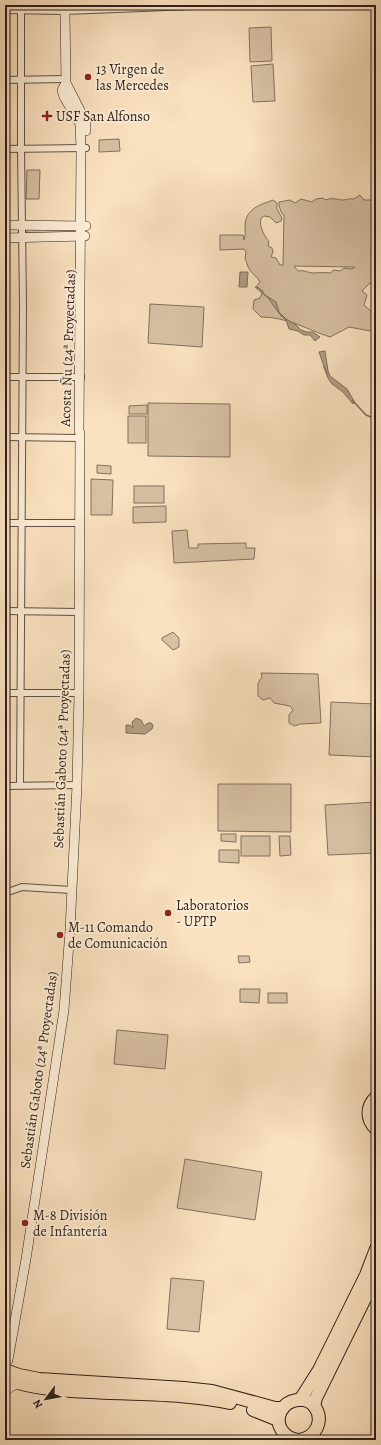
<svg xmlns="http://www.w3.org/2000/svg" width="381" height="1445" font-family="Alegreya,serif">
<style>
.green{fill:#d7c0a3;stroke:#82705e;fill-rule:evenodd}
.water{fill:#b49f87;stroke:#7e6c5b}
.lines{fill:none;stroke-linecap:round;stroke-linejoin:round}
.stream{stroke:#7e6c5b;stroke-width:1.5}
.street-casing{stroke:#605043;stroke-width:8}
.secondary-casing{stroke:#2d1f1a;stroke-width:10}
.highway-casing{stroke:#2d1f1a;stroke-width:14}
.street{stroke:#fcecd5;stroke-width:6}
.secondary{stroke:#fcecd5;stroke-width:9}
.highway{stroke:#fae1bf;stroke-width:12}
.poi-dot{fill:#8f2418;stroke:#fcecd5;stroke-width:1.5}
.labels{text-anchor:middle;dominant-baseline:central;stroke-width:3.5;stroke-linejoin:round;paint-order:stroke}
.poi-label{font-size:14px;fill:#2d1f1a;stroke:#fcecd5;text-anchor:start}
.street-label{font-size:14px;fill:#2d1f1a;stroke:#fcecd5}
</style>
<rect width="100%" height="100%" fill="#fae1bf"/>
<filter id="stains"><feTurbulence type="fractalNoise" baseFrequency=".005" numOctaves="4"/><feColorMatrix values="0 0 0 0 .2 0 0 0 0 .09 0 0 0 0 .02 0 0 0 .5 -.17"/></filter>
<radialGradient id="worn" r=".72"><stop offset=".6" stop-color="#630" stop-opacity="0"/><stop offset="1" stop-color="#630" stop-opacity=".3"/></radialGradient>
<g class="green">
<path d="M271,27L272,61L250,62L249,28Z"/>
<path d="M273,64L275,101L253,102L251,66Z"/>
<path d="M119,139L120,151L99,152V140Z"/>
<path d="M27,170H40L39,199H26Z"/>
<path d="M360,195L364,200H376V284L370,283L362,291L367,295L364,305L374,314H376V332L349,327L330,337C306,329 287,317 261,317L253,309L254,300L260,298L263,291L256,287L260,282C258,277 252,274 249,269C247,265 247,262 245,259L246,252L244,249L220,250V235H243L244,240C246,234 245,231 245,224C247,208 260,205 273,200L277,203V209L282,218L281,221L276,223L270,217L264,216L261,218C259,227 264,235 269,242L268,246L272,248L273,252L271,257L276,258L280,265H283L284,215L282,214L279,206V202L290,200L295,203L301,199L312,202L316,199L323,198L326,200C333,197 337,200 343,200C347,200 349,198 354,199ZM294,266L355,267L352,269L344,268L340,271L334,270L330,273C323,272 318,273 312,273C306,272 305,270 298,271Z"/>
<path d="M27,228L74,229L73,233H27Z"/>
<path d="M150,304L204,307L202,347L148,343Z"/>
<path d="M148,403L230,404V457L148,456Z"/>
<path d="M147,405V414H129V406Z"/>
<rect x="128" y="416" width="18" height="27"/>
<path d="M97,465L111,466V474L97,473Z"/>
<path d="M91,479L113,480L112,515H91Z"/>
<rect x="134" y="486" width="30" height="17"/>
<path d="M166,506V522L133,523V507Z"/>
<path d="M187,530L189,548H198V544L246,543V548H255L254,559L174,563L172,531Z"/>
<path d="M173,632L179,638V647L173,650L162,640V638Z"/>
<path d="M261,673L318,674L321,723L300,724L295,726L289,723V715L293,710L290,706L274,703L270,698L263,700L258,696V683L262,677Z"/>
<path d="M331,702L376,704V757L329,755Z"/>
<path d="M218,784H291V832L218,831Z"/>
<path d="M376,802V853L328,855L325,805Z"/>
<path d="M221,834H236V842L221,841Z"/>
<rect x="241" y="836" width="29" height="20"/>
<path d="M279,836H290L291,855L280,856Z"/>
<path d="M219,850H239V863L219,862Z"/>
<path d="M238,956H249L250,962L239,963Z"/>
<path d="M240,989H260L259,1003L240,1002Z"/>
<rect x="268" y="993" width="19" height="10"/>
<path d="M117,1030L168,1035L165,1069L114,1064Z"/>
<path d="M185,1159L262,1172L255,1220L177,1208Z"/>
<path d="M171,1278L204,1281L199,1332L167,1329Z"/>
</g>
<g class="water">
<path d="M240,272H248L247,287H239Z"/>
<path d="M255,287L259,288L265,295L276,302L279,312L286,319L295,324L301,330L307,332H313L320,337L315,341L310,335H304L298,331L289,329L286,320L281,316L268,298Z"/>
<path d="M325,351L328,371L330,376L347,389L354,401L353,404L343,392L332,384L328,378L319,352Z"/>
<path d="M136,718L141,720L144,726L148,723H151L153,725L152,729L145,734L126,733V725H130L133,728L132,722Z"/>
</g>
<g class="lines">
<g class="stream">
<path d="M324,367L327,374"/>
<path d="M353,401L366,415L376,419"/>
</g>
<g class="street-casing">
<g id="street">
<path d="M5,10L65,11L218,5"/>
<path d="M5,80L65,79"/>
<path d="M5,149L86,148"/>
<path d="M5,377H81"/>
<path d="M5,437L80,438"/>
<path d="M5,523H79"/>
<path d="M5,611L79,612"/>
<path d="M5,693H79"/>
<path d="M20,785L23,305L21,149V5"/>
<path d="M5,786L77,785"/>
<path d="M5,893L22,887L71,890"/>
</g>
</g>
<g class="secondary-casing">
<g id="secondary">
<path d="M65,11L66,83L83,116L86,124V131"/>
<path d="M5,225L86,226"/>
<path d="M5,238L85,236"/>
<path d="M8,1360L26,1259L64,1010L70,930L77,785L79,693L80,434L79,430L81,148L80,124L64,97L62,90L66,83"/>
<path d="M5,1391L12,1386L20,1384"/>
</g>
</g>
<g class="highway-casing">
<g id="highway">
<path d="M376,1097C366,1107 366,1119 376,1129"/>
<path d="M5,1370L19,1375L39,1379L184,1388L212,1391L275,1408H283"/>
<path d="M5,1379C34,1389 62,1391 92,1392C138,1395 185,1393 230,1403"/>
<path d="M300,1400L319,1370L366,1275L376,1249"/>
<path d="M314,1406L316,1398L376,1276"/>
<path d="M253,1410L278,1420"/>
<path d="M298,1440C284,1438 274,1425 281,1411C287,1399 306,1395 315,1407C324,1421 316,1437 300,1440"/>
</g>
</g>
<use href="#street" class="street"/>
<use href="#secondary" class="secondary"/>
<use href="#highway" class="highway"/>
</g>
<g class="poi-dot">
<circle cx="88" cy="77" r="4"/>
<path d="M45 110h4v4h4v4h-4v4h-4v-4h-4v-4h4z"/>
<circle cx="168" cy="913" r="4"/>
<circle cx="60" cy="935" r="4"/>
<circle cx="25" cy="1223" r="4"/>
</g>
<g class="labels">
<g class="poi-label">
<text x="96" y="69">13 Virgen de<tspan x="96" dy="16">las Mercedes</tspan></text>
<text x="56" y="116">USF San Alfonso</text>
<text x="176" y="905">Laboratorios<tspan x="176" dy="16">- UPTP</tspan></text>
<text x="68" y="927">M-11 Comando<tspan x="68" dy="16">de Comunicación</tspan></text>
<text x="33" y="1215">M-8 División<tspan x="33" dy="16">de Infantería</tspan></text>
</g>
<g class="street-label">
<text transform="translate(68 348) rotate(-88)">Acosta Ñu (24ª Proyectadas)</text>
<text transform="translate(62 749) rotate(-88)">Sebastián Gaboto (24ª Proyectadas)</text>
<text transform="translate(39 1070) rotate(-82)">Sebastián Gaboto (24ª Proyectadas)</text>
</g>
</g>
<rect width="381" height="1445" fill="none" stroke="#fae1bf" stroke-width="20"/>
<rect x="6" y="6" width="369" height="1433" fill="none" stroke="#2d1f1a" stroke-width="2"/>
<rect x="10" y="10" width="361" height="1425" fill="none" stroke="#2d1f1a"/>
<g transform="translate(46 1399) rotate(238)" stroke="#fcecd5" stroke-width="3" paint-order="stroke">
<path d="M0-3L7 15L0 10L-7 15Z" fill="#2d1f1a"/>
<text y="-6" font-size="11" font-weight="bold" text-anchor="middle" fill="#2d1f1a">N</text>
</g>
<rect width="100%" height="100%" filter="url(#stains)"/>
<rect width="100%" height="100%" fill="url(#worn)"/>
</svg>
